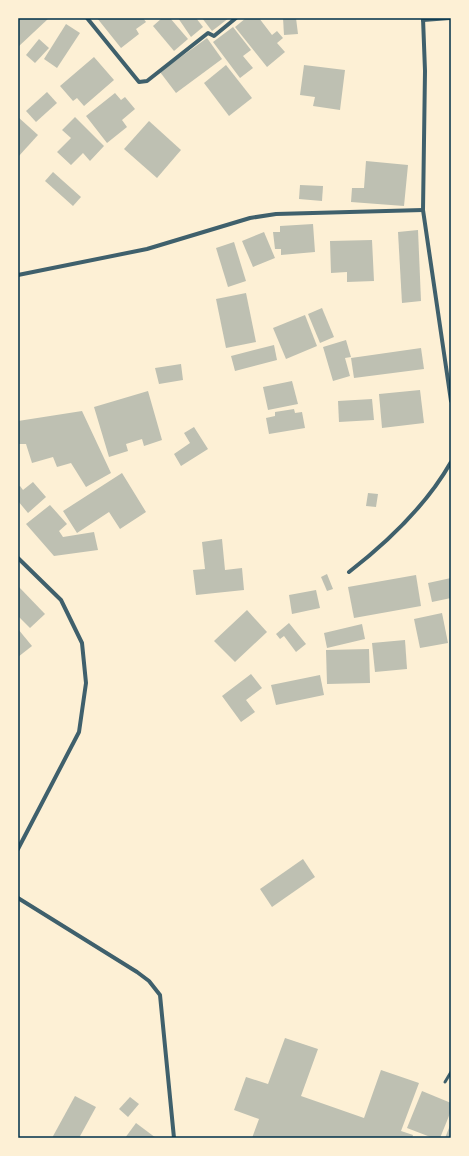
<svg xmlns="http://www.w3.org/2000/svg" width="469" height="1156" font-family="'Archivo Narrow',sans-serif">
<style>
.building{fill:#bec0b2}
.lines{fill:none;stroke-linecap:round;stroke-linejoin:round}
.service{stroke:#3f606c;stroke-width:3}
.minor{stroke:#3f606c;stroke-width:4}
.neatline{fill:none;stroke:#003049;stroke-width:1.5}
</style>
<rect width="100%" height="100%" fill="#fdf0d5"/>
<g class="building">
<path d="M18,18H49L18,47Z"/>
<path d="M97,18H143L146,22L136,29L139,34L121,48Z"/>
<path d="M162,18H170L188,39L174,51L153,26Z"/>
<path d="M178,18H196L203,27L191,37Z"/>
<path d="M202,18H229L212,31Z"/>
<path d="M246,18H259L272,35L277,31L283,38L277,43L285,52L267,67L235,27Z"/>
<path d="M283,18H296L298,34L284,35Z"/>
<path d="M66,24L80,33L57,68L44,59Z"/>
<path d="M233,27L251,50L243,56L253,68L240,78L213,42Z"/>
<path d="M207,38L222,59L176,93L160,72Z"/>
<path d="M39,39L49,48L35,63L26,55Z"/>
<path d="M94,57L114,80L84,106L77,98L73,101L60,86Z"/>
<path d="M226,65L252,98L229,116L204,83Z"/>
<path d="M304,65L345,70L340,110L313,106L315,97L300,95Z"/>
<path d="M47,92L57,103L36,122L26,111Z"/>
<path d="M115,93L121,100L125,97L135,109L122,120L127,127L107,143L86,116Z"/>
<path d="M18,117L38,135L18,157Z"/>
<path d="M75,117L104,146L90,161L83,153L71,165L57,152L71,138L62,130Z"/>
<path d="M149,121L181,150L157,178L124,149Z"/>
<path d="M366,161L408,165L404,206L351,202L352,188H364Z"/>
<path d="M53,172L81,197L73,206L45,181Z"/>
<path d="M300,185L323,186L322,201L299,199Z"/>
<path d="M313,224L315,252L281,255V249H275L273,232H280V226Z"/>
<path d="M418,230L421,301L402,303L398,232Z"/>
<path d="M264,232L275,258L253,267L242,241Z"/>
<path d="M372,240L374,281L347,282V272L331,273L330,241Z"/>
<path d="M234,242L246,281L228,287L216,248Z"/>
<path d="M246,293L256,342L226,348L216,299Z"/>
<path d="M322,308L334,337L320,343L308,314Z"/>
<path d="M305,315L317,346L286,359L273,328Z"/>
<path d="M346,340L351,357L345,358L350,376L333,381L323,347Z"/>
<path d="M274,345L277,360L235,371L231,356Z"/>
<path d="M421,348L424,369L354,378L351,358Z"/>
<path d="M181,364L183,380L159,384L155,368Z"/>
<path d="M292,381L298,404L268,410L263,387Z"/>
<path d="M420,390L424,423L382,428L379,394Z"/>
<path d="M148,391L162,440L144,446L142,439L126,444L128,451L109,457L94,407Z"/>
<path d="M372,399L374,420L339,422L338,401Z"/>
<path d="M294,409L295,413L302,412L305,428L269,434L266,418L275,416V412Z"/>
<path d="M82,411L111,473L86,487L71,463L57,467L53,457L32,463L26,444H18V421Z"/>
<path d="M194,427L208,449L181,466L174,454L190,443L184,433Z"/>
<path d="M122,473L146,512L120,529L109,512L77,533L63,511Z"/>
<path d="M33,482L46,497L28,513L18,501V487L20,486L23,490Z"/>
<path d="M368,493L378,494L376,507L366,506Z"/>
<path d="M50,505L67,524L59,531L63,537L94,532L98,550L54,556L26,524Z"/>
<path d="M222,539L225,570L242,568L244,590L196,595L193,570L205,569L202,542Z"/>
<path d="M327,574L333,589L327,591L321,577Z"/>
<path d="M416,575L421,606L354,618L348,587Z"/>
<path d="M451,578V598L432,602L428,583Z"/>
<path d="M18,586L45,614L30,628L18,616Z"/>
<path d="M316,590L320,608L292,614L289,595Z"/>
<path d="M247,610L267,632L235,662L214,641Z"/>
<path d="M442,613L448,643L420,648L414,619Z"/>
<path d="M289,623L306,644L296,652L284,636L280,639L276,634Z"/>
<path d="M362,624L365,639L327,648L324,633Z"/>
<path d="M18,629L32,646L18,657Z"/>
<path d="M405,640L407,669L375,672L372,643Z"/>
<path d="M369,649L370,683L327,684L326,650Z"/>
<path d="M251,674L262,688L246,700L255,712L241,722L222,696Z"/>
<path d="M320,675L324,695L276,705L271,685Z"/>
<path d="M303,859L315,877L272,907L260,889Z"/>
<path d="M285,1038L318,1049L301,1096L364,1118L381,1070L419,1083L401,1131L413,1135L412,1138H252L259,1119L234,1110L246,1077L268,1084Z"/>
<path d="M422,1091L451,1103V1111L440,1138H433L407,1128Z"/>
<path d="M75,1096L96,1107L79,1138H52Z"/>
<path d="M130,1097L139,1104L128,1117L119,1109Z"/>
<path d="M136,1123L156,1138H125Z"/>
<path d="M451,1123V1138H445Z"/>
</g>
<g class="lines">
<path class="service" d="M445,1082L451,1072"/>
<g class="minor">
<path d="M87,18L139,82L147,81L208,33L214,36L236,18"/>
<path d="M423,18L425,71L423,210L451,401"/>
<path d="M423,20L450,18"/>
<path d="M18,275L147,249L250,218L276,214L423,210"/>
<path d="M18,558L61,600L82,643L86,683L79,732L18,849"/>
<path d="M349,572C389,541 426,506 451,462"/>
<path d="M18,898L137,972L149,981L160,995L174,1138"/>
</g>
</g>
<rect width="469" height="1156" fill="none" stroke="#fdf0d5" stroke-width="38"/>
<rect x="19" y="19" width="431" height="1118" class="neatline"/>
</svg>
